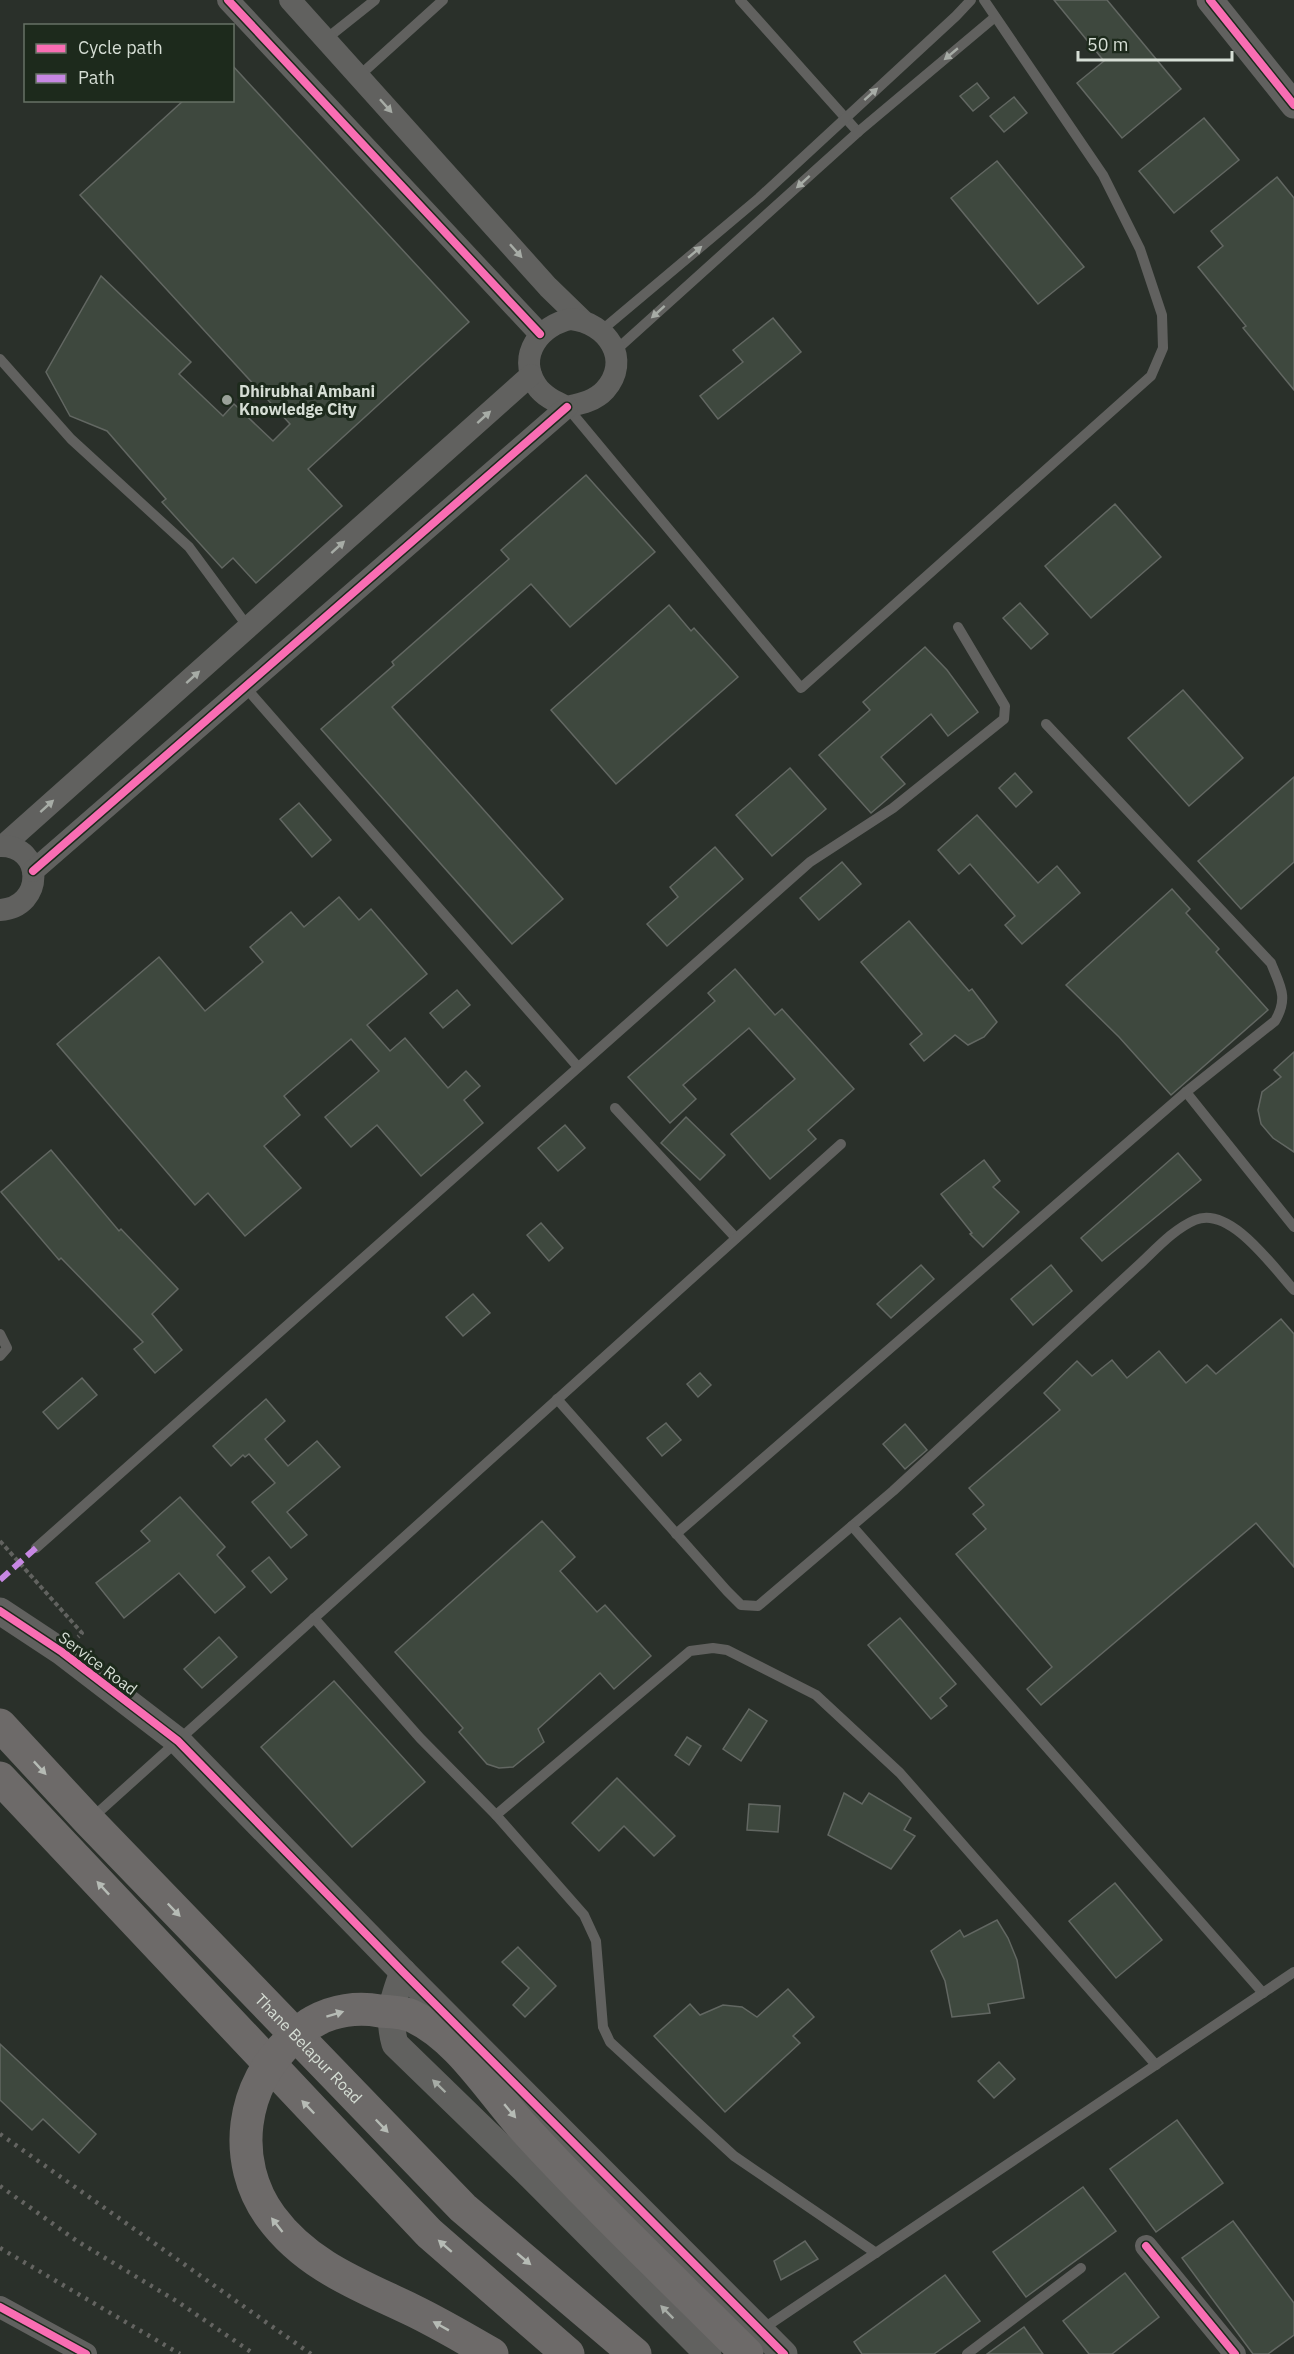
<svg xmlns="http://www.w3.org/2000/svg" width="1294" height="2354" font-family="'IBM Plex Sans',sans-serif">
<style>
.building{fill:#3e483e;stroke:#626762;stroke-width:1.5}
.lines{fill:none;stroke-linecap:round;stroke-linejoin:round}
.path{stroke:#61625f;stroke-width:4;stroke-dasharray:4.5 3;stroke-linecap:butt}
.service{stroke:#61615f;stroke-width:10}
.minor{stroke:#61615f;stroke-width:22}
.tertiary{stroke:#61615f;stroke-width:27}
.primary{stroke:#6d6a69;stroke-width:33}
.rail{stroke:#646461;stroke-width:4.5;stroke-dasharray:3 6;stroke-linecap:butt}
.quiet{stroke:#c787e3;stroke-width:6;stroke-dasharray:12 6;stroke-linecap:butt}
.cycleway-casing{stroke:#1d2a1c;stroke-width:11}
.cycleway{stroke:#f96db3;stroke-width:8}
.oneway{fill:#a7aca6}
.oneway2{fill:#b6bbb5}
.poi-dot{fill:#9aa199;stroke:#1d2a1c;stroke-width:2}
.labels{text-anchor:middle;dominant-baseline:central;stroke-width:6;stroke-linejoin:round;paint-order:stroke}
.poi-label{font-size:16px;font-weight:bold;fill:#d6ded5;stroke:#1d2a1c;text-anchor:start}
.street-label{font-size:16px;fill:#d6ded5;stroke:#1d2a1c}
</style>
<rect width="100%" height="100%" fill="#2a302a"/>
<g class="building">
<path d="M1054,0H1107L1181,89L1122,138L1077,83L1104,61Z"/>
<path d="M232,65L469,322L308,469L342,506L256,583L233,558L222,568L162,502L166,499L107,431L70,416L46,372L101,276L191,362L179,374L223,416L234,404L273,441L290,424L80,195L184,100H232Z"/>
<path d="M977,83L989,98L973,111L960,96Z"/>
<path d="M1014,97L1027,113L1004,132L990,116Z"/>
<path d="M1204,118L1239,160L1174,213L1139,171Z"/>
<path d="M997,161L1084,267L1038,304L951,198Z"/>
<path d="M1277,177L1294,198V390L1243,328L1246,326L1198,267L1223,246L1211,231Z"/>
<path d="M773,318L801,352L718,419L700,396L743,362L733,350Z"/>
<path d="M586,475L655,552L570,627L531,584L392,707L563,899L512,944L321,729L394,665L392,662L509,559L501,550Z"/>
<path d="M1115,504L1161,557L1091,618L1045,566Z"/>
<path d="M1020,603L1048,634L1031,649L1003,618Z"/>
<path d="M669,605L691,631L694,628L738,677L616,784L551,710Z"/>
<path d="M925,647L947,670L978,712L948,736L931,714L881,757L905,784L871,813L819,755L870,710L863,702Z"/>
<path d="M1183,690L1243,758L1189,806L1128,738Z"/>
<path d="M790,768L826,809L772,856L736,815Z"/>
<path d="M1015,773L1032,792L1016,807L999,788Z"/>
<path d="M1294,777V862L1241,909L1198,861Z"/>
<path d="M299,803L331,840L312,857L280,819Z"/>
<path d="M977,815L1038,883L1057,866L1080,893L1022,944L1005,925L1015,916L970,864L959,874L938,850Z"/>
<path d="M715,847L743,879L667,946L647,924L678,897L670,887Z"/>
<path d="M842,862L861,884L819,920L800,898Z"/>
<path d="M1172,889L1190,909L1186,913L1219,949L1216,952L1268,1010L1171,1095L1119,1037L1066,985Z"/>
<path d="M339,897L359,920L371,909L427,974L367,1025L390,1051L405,1038L448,1088L466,1071L480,1086L464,1100L483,1123L421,1176L377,1125L351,1147L325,1117L379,1071L351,1039L284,1096L300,1115L264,1146L301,1188L245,1236L208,1193L195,1205L57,1044L159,957L205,1011L263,962L250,947L291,912L304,927Z"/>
<path d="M909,921L969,991L972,989L997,1022L984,1037L968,1045L955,1035L924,1061L910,1044L922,1034L861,962Z"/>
<path d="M735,969L775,1015L782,1009L854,1089L808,1130L816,1139L770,1179L731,1134L795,1079L749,1028L683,1085L696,1099L670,1123L628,1077L715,1001L708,993Z"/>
<path d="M457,990L470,1005L443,1028L430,1013Z"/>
<path d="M1294,1052V1152L1273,1138L1261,1124L1258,1110L1262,1092L1281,1077L1274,1070Z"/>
<path d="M686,1117L725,1155L700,1180L661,1143Z"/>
<path d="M565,1125L585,1148L558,1171L538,1148Z"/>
<path d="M51,1150L119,1231L121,1229L178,1289L152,1314L182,1350L155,1373L134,1349L143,1342L61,1258L59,1260L1,1192Z"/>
<path d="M1178,1153L1201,1180L1102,1261L1081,1238Z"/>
<path d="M984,1160L1000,1181L993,1187L1019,1212L983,1247L970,1234L972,1233L941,1194Z"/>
<path d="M541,1223L563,1248L549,1261L527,1235Z"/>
<path d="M921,1265L934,1279L891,1318L877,1304Z"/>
<path d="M1051,1265L1072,1291L1033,1325L1011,1299Z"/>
<path d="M473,1294L490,1313L463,1336L446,1317Z"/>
<path d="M1281,1319L1294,1334V1567L1256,1523L1041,1705L1027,1689L1052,1667L956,1554L986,1529L973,1514L984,1505L969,1488L1060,1410L1044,1393L1077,1361L1092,1376L1112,1360L1127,1378L1159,1351L1186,1383L1207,1365L1216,1374Z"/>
<path d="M700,1373L711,1385L698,1397L687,1384Z"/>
<path d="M82,1378L97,1395L58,1429L43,1412Z"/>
<path d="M266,1399L285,1421L265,1439L288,1466L317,1441L340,1467L287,1512L307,1535L291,1548L252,1502L275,1483L249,1454L245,1457L243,1455L231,1466L213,1446Z"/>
<path d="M666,1423L681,1440L662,1456L647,1438Z"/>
<path d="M905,1424L927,1450L905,1469L883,1444Z"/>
<path d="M180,1497L225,1547L217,1555L245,1587L215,1613L179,1573L124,1618L96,1583L150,1541L141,1531Z"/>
<path d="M542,1521L575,1557L560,1571L597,1612L605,1605L651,1656L614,1689L600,1673L538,1729L544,1742L513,1767L499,1768L487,1764L459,1732L463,1728L395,1652Z"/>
<path d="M269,1557L287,1579L271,1593L252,1571Z"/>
<path d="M900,1618L956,1684L940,1698L947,1706L931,1719L868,1645Z"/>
<path d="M219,1637L237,1657L202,1688L184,1669Z"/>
<path d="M334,1681L425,1782L352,1847L261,1747Z"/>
<path d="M749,1709L767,1721L741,1761L723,1749Z"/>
<path d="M687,1737L701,1746L689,1765L675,1755Z"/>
<path d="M617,1778L675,1836L654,1856L624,1826L599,1851L572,1823Z"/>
<path d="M844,1793L862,1804L869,1793L911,1818L904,1830L915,1836L891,1869L828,1835Z"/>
<path d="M749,1804L780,1806L778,1832L747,1830Z"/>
<path d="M1115,1883L1162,1940L1116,1978L1069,1921Z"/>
<path d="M997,1920L1008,1938L1017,1960L1024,1998L988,2004L990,2013L952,2017L945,1981L931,1951L960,1930L964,1937Z"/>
<path d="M518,1947L556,1986L525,2017L513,2005L529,1988L502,1962Z"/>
<path d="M788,1989L814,2017L793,2036L800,2043L725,2112L654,2036L690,2004L700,2015L723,2005L742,2007L757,2017Z"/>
<path d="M0,2044L96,2134L79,2153L43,2119L32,2130L0,2100Z"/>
<path d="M999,2062L1015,2079L994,2098L978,2081Z"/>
<path d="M1177,2120L1223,2183L1156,2232L1110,2169Z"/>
<path d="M1083,2187L1116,2231L1026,2297L993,2252Z"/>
<path d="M1233,2221L1294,2303V2335L1268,2354H1253L1182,2258Z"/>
<path d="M805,2241L818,2259L781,2280L774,2261Z"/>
<path d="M1125,2273L1159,2317L1112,2354H1089L1063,2321Z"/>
<path d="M945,2275L980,2321L934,2354H862L854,2342Z"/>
<path d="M1024,2327L1043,2354H987Z"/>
</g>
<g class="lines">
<path class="path" d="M0,1541L82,1633L78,1637"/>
<g class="service">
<path d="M740,0L858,132"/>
<path d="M326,39L375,0"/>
<path d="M359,76L443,0"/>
<path d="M602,330L759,198L956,16L971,0"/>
<path d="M615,351L858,132L995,17"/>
<path d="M0,359L71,439L189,547L248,627"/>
<path d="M567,407L801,688L1151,376L1163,348L1162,315L1140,249L1103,175L984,0"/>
<path d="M246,688L578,1067"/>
<path d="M1186,1092L1294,1227"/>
<path d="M615,1108L736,1238"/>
<path d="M0,1334L7,1348L0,1356"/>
<path d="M557,1399L727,1591L741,1605L758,1606L893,1491L1141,1263C1157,1248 1174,1229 1195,1220C1230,1205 1273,1267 1294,1290"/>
<path d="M852,1526L1263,1993"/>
<path d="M676,1534L1186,1092L1275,1021C1289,997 1280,986 1271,963L1046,724"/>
<path d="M36,1548L810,862L893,808L1004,719L1005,706L958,627"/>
<path d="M314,1618L420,1738L496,1815L584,1915L596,1941L603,2027L610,2042L734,2156L876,2253"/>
<path d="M496,1815L690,1651L713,1648L727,1650L816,1695L900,1773L1156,2065"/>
<path d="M92,1818L841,1144"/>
<path d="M761,2330L1294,1972"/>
<path d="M967,2354L1081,2268"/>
</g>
<g class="minor">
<path d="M228,0L540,334"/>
<path d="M290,0L548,287L582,320"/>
<path d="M571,319C607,323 632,359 605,390C595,401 580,404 567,407C556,402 543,396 536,385C517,355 540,325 571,319Z"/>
<path d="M4,845L531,375"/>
<path d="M0,846C44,845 45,907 0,910"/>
<path d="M33,871L567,407"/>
<path d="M1146,2246L1235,2354"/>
<path d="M0,2307L86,2354"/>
</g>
<g class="tertiary">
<path d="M1210,0L1294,105"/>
<path d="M0,1611L62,1652L178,1741L403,1972L784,2354"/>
<path d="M403,1972C393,1999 387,2015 395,2044L532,2177L708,2354"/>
</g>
<g class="primary">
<path id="s1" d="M0,1725L89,1821L463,2208L635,2354"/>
<path d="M0,1778L429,2233L568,2354"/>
<path d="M492,2354C466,2339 439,2323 412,2310C360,2285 307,2266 271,2217C230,2161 241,2084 292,2039C299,2033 305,2026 313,2022C333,2010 358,2007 380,2011C390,2012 403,2012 412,2016C457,2036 489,2089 521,2125C593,2204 671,2278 747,2354"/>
</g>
<g class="rail">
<path d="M0,2134L311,2354"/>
<path d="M0,2186L77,2241L178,2302L254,2354"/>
<path d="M0,2248L180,2354"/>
</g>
<path class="quiet" d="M0,1580L36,1548"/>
<g class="cycleway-casing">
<g id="cycleway">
<path d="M228,0L540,334"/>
<path d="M1210,0L1294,105"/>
<path d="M33,871L567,407"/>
<path d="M0,1611L62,1652L178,1741L403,1972L784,2354"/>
<path d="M1146,2246L1235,2354"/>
<path d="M0,2307L86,2354"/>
</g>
</g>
<use href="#cycleway" class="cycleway"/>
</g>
<defs><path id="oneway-solid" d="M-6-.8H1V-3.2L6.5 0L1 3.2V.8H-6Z" transform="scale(1.5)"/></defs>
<g class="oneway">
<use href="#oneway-solid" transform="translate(951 54) rotate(140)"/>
<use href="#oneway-solid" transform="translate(871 94) rotate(-42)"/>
<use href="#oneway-solid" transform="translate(386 106) rotate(48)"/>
<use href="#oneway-solid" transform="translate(803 182) rotate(138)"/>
<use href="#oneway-solid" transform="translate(516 251) rotate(48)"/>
<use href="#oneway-solid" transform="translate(695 252) rotate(-40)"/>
<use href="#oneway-solid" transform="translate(658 312) rotate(138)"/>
<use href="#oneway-solid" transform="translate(484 417) rotate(-42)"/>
<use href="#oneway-solid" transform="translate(338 547) rotate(-42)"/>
<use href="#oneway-solid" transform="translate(193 677) rotate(-42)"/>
<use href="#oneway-solid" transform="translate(47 806) rotate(-42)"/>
<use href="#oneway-solid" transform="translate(439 2086) rotate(-136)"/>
<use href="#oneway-solid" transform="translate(667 2312) rotate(-135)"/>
</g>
<g class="oneway2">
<use href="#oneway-solid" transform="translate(40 1768) rotate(47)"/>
<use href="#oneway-solid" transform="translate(103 1888) rotate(-133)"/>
<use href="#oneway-solid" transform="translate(174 1910) rotate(46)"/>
<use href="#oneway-solid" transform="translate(335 2014) rotate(-17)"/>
<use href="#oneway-solid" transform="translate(308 2107) rotate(-134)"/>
<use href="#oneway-solid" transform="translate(510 2111) rotate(50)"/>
<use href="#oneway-solid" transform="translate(382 2126) rotate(46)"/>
<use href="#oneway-solid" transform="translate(277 2225) rotate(-128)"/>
<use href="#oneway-solid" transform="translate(445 2246) rotate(-139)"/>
<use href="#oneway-solid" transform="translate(524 2259) rotate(40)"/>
<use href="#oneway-solid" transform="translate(441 2326) rotate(-151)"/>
</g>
<circle class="poi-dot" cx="227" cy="400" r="6"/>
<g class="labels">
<g class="poi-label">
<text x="239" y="391">Dhirubhai Ambani<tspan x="239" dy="18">Knowledge City</tspan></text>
</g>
<g class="street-label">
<text transform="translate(98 1663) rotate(37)">Service Road</text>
<text stroke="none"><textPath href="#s1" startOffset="447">Thane Belapur Road</textPath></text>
</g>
</g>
<rect x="24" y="24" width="210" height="78" fill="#1d2a1c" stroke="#677266" stroke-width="1.5"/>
<rect x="36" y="44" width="30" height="9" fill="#f96db3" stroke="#677266" stroke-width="1.5"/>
<text x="78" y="54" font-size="18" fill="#d6ded5">Cycle path</text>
<rect x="36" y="74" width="30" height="9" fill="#c787e3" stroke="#677266" stroke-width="1.5"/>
<text x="78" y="84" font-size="18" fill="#d6ded5">Path</text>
<path d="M1078 51v9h154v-9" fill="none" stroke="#d6ded5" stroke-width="3"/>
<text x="1087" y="51" font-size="18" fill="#d6ded5" stroke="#1d2a1c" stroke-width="4.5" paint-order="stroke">50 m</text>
</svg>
